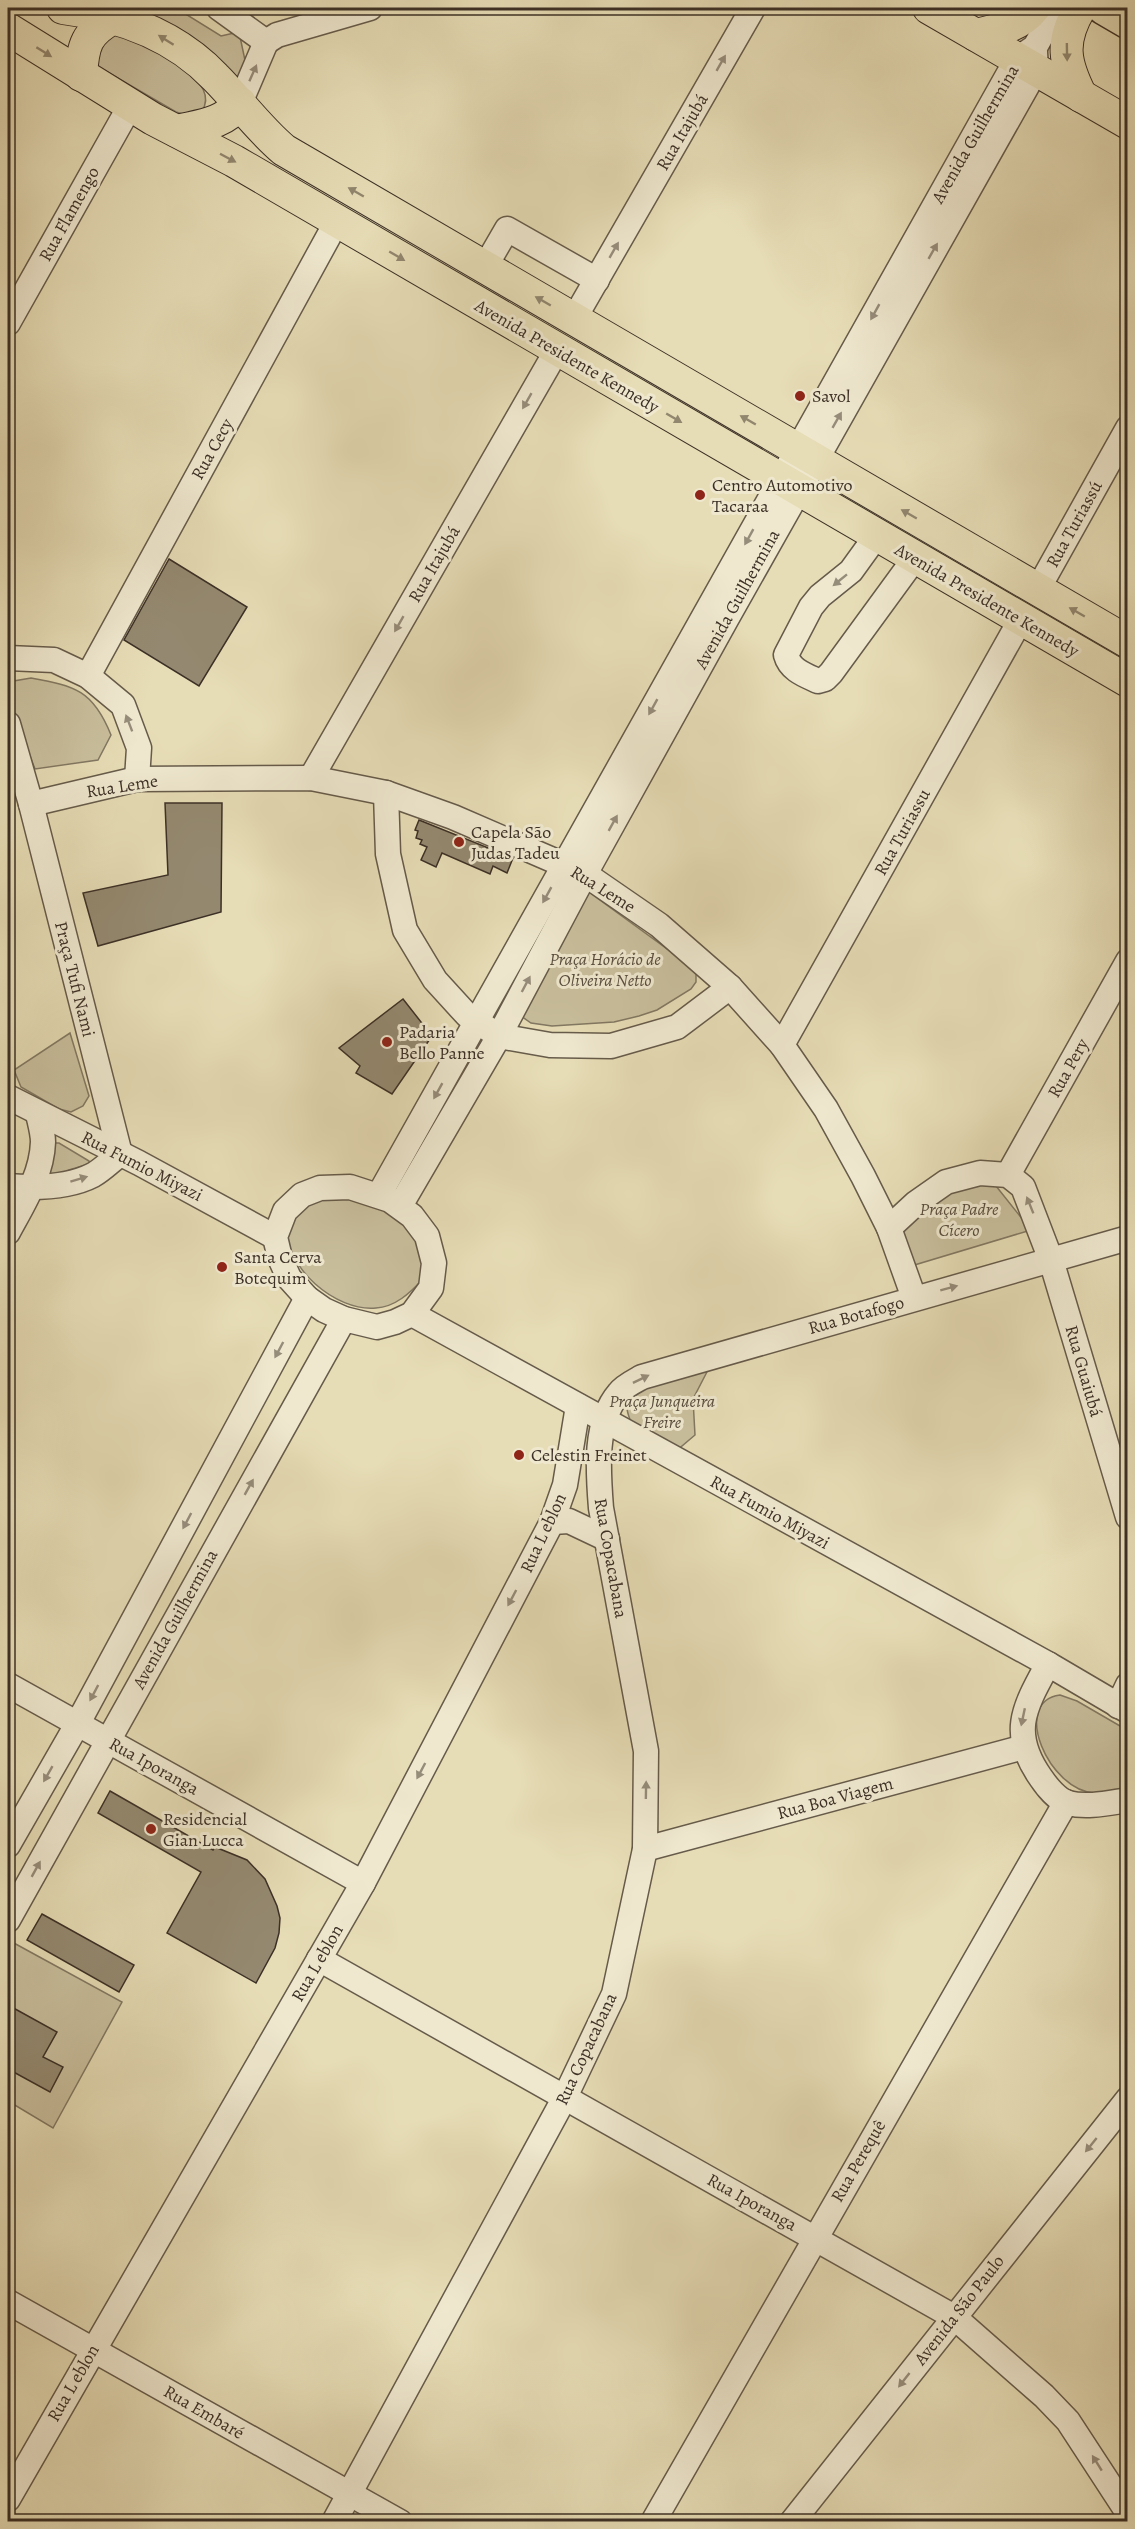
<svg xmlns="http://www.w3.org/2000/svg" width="1135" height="2529" font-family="Alegreya,serif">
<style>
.green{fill:#c9bf9d;stroke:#827862;stroke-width:1.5}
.building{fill:#948970;stroke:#3c3026;stroke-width:1.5}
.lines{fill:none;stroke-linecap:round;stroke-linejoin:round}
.minor-casing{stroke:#665b4a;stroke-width:27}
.major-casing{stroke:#3c3026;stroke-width:34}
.highway-casing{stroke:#3c3026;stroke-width:36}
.minor{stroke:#efe8cf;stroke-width:24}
.major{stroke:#e6dcb5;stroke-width:32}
.highway{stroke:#e6dcb5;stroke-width:33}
.oneway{fill:#91866e}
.oneway2{fill:#968c7a}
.poi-dot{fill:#8f2418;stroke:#efe8cf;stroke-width:2}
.labels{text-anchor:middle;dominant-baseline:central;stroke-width:6;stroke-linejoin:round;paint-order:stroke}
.street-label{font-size:18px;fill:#3c3026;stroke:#efe8cf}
.poi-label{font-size:18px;fill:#3c3026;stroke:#efe8cf;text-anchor:start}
.park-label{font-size:18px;font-style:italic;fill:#584d3e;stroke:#efe8cf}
</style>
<rect width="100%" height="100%" fill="#e6dcb5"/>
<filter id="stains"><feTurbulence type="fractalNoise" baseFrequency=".00333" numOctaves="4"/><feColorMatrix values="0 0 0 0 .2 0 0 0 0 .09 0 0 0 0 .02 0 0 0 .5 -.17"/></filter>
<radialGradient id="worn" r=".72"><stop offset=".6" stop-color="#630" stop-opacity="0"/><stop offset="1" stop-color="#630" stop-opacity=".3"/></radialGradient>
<g class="green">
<path d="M127,8H176L221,36L239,32L246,65L238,80Z"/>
<path d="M117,33C139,43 224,77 202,111L183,114L176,112L97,66L94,42Z"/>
<path d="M31,678C75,686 93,690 111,735L98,760L35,769L8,700V682Z"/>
<path d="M586,890L696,970V982L691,989L657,1010L639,1016L614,1022L552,1026L531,1023L521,1016Z"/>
<path d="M70,1033L89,1096L83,1106L71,1112L59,1109L21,1087L14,1070Z"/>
<path d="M53,1143H59L89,1161V1164L69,1170L48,1183Z"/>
<path d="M979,1183L996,1186L1031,1230L911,1266L897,1240L931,1199Z"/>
<path d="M328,1190L392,1210L424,1243L422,1280C410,1293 395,1307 376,1308C336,1312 283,1267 287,1225C288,1218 293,1210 295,1204Z"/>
<path d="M709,1368L693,1399L695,1435L676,1451L633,1427C629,1417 623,1405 630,1395C640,1379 690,1373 709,1368Z"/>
<path d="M1060,1695L1077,1701L1127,1730V1789C1117,1791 1105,1794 1095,1793C1049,1791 1010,1702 1060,1695Z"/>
<path d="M12,1942L122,2002L53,2128L8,2101V1950Z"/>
</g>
<g class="building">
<path d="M169,559L247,607L199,686L124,640Z"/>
<path d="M165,803H222L221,912L98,946L83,893L168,875Z"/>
<path d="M419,820L513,858L507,873L493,866L490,874L442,853L436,867L421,860L427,847L420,844L422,840L416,838L418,831L415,830Z"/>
<path d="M403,999L432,1036L392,1094L356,1073L360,1066L339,1048Z"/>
<path d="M110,1791L213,1850L215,1847L247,1860L265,1879L277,1906L280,1918L279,1933L275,1948L256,1983L167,1933L201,1872L98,1813Z"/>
<path d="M42,1914L134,1965L119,1992L27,1940Z"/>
<path d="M8,2005L57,2032L43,2057L63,2067L50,2092L8,2069Z"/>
</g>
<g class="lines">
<g class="minor-casing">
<g id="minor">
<path d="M219,8L266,42"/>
<path d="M266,42L277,35L370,8"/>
<path d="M240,103L266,42"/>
<path d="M485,267L507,229L597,280"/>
<path d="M574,319L753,8"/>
<path d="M8,323L130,106"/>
<path d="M877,535L851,571L820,596L811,607L786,655C790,670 805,675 818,681L825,679L831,673L915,558"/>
<path d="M1038,589L1128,428"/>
<path d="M8,658L54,660L88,676L123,705L139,748L137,779"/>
<path d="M88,676L337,221"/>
<path d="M8,724L31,804L120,1154C111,1161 102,1170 93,1175C68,1188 34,1188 8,1186"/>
<path d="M311,778L557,350"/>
<path d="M386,793L388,854L405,930L435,980L467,1015L499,1036L550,1045L611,1046L677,1027L730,987"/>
<path d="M31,804L137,779L311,778L386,793L453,817L585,874L659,925L730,987L782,1045L826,1109L863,1176L889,1228L914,1298"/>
<path d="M782,1045L1021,619"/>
<path d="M8,1097L139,1163L275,1237"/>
<path d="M1008,1175L1128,961"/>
<path d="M350,1187L390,1200L412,1216L427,1236L434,1263L431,1288L412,1314L395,1322L377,1327L344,1319L324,1310L307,1298L289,1278L280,1258L275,1237L285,1211L302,1195L320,1188Z"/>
<path d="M379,1195L1017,59L1035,47L1057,8"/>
<path d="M400,1206L499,1036L585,874L727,618L1036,70L1035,52"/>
<path d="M889,1228L916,1203L946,1182L980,1173L1008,1175L1023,1187L1051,1260L1128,1517"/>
<path d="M8,1232C23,1204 42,1175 43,1142C43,1133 40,1123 38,1114"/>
<path d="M412,1314L1048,1664L1128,1711"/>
<path d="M552,1522L569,1521L607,1539"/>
<path d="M1048,1664C1024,1708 1009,1733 1041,1778C1047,1787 1058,1800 1068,1803C1087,1808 1108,1803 1128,1800"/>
<path d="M8,1685L363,1883"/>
<path d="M1118,1706L1128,1685"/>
<path d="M8,1845L78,1723L307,1298"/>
<path d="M645,1849L1024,1747"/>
<path d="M8,1920L344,1319"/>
<path d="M319,1959L954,2317L1044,2396L1068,2421L1128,2513"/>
<path d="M8,2302L400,2522"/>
<path d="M8,2499L363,1883L552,1522L565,1485L578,1406"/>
<path d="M334,2522L565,2097L614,1994L645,1849L646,1751L601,1508C598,1471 594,1422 619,1393C624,1386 635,1381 642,1377L1128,1238"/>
<path d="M653,2522L1066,1802"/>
<path d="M792,2522L1128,2099"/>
</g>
</g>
<g class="major-casing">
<g id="major">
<path d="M63,8C119,15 175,35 215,77C239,101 258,128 284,150L1128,642"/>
<path d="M929,8L1128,123"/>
<path d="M1080,8C1060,42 1064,62 1081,96"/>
<path d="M8,29L153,119L234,161L1128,681"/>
<path d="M976,35C998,30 1020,26 1034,8"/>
<path d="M81,75C83,45 86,33 113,18"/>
<path d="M177,131C202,125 223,124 240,103"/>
</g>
</g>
<g class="highway-casing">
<path id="highway" d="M1104,8L1128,22"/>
</g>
<use href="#minor" class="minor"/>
<use href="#major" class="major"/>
<use href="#highway" class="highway"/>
</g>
<defs><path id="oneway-solid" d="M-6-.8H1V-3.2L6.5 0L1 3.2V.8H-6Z" transform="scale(1.5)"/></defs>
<g class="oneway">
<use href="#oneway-solid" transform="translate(166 40) rotate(-148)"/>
<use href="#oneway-solid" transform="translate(44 52) rotate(32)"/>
<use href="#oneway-solid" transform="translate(1067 52) rotate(89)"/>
<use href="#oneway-solid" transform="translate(228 158) rotate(28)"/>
<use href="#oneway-solid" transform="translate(356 192) rotate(-150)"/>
<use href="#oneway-solid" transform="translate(397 256) rotate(30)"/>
<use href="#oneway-solid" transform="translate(543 301) rotate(-150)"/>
<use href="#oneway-solid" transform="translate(674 418) rotate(30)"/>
<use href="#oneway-solid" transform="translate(748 420) rotate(-150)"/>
<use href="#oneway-solid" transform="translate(909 514) rotate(-150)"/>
<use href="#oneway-solid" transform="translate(1077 612) rotate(-150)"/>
</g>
<g class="oneway2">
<use href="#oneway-solid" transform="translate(721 63) rotate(-60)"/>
<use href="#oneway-solid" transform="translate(253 73) rotate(-66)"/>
<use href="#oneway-solid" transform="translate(614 250) rotate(-60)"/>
<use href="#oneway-solid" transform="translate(933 251) rotate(-60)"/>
<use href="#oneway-solid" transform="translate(875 312) rotate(119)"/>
<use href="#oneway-solid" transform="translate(527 401) rotate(120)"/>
<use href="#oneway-solid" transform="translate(837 420) rotate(-60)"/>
<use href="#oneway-solid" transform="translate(749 537) rotate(119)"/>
<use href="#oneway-solid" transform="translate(840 580) rotate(141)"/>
<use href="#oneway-solid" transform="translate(399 624) rotate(120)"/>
<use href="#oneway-solid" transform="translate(653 707) rotate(119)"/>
<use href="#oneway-solid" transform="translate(129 723) rotate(-111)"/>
<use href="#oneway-solid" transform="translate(613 823) rotate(-61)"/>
<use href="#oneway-solid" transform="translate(547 895) rotate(119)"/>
<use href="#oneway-solid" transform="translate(526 984) rotate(-62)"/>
<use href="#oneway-solid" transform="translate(438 1091) rotate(119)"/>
<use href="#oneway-solid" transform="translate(79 1179) rotate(-17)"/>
<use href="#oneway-solid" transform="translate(1030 1205) rotate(-112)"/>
<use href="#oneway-solid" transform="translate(949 1288) rotate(-15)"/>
<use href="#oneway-solid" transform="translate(279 1350) rotate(118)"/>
<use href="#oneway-solid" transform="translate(641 1379) rotate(-26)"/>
<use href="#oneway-solid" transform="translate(249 1487) rotate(-61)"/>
<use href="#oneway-solid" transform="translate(187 1521) rotate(118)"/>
<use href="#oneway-solid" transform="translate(512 1598) rotate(118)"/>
<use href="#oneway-solid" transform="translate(94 1693) rotate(118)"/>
<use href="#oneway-solid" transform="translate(1023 1717) rotate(102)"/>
<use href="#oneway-solid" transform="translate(421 1771) rotate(118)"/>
<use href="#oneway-solid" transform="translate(48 1774) rotate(120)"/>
<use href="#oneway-solid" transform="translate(646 1790) rotate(-89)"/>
<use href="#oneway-solid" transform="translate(36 1869) rotate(-61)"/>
<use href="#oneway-solid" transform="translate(1091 2145) rotate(129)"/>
<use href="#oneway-solid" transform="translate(904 2380) rotate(128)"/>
<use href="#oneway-solid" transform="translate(1097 2463) rotate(-122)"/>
</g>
<g class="poi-dot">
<circle cx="800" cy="396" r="6"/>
<circle cx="700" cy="495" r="6"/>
<circle cx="459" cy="842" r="6"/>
<circle cx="387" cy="1042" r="6"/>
<circle cx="222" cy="1267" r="6"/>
<circle cx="519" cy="1455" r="6"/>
<circle cx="151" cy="1829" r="6"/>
</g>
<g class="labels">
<g class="street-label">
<text transform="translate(682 132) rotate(-60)">Rua Itajubá</text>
<text transform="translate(975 134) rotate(-60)">Avenida Guilhermina</text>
<text transform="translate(69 214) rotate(-61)">Rua Flamengo</text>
<text transform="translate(567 356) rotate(30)">Avenida Presidente Kennedy</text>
<text transform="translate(212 449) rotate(-61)">Rua Cecy</text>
<text transform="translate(1074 524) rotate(-61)">Rua Turiassú</text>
<text transform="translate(434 564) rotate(-60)">Rua Itajubá</text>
<text transform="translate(737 599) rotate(-61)">Avenida Guilhermina</text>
<text transform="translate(987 600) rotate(30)">Avenida Presidente Kennedy</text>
<text transform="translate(122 786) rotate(-9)">Rua Leme</text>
<text transform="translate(902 832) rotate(-61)">Rua Turiassu</text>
<text transform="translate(603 889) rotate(32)">Rua Leme</text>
<text transform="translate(75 979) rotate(76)">Praça Tufi Nami</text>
<text transform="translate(1068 1068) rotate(-61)">Rua Pery</text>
<text transform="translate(142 1166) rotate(27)">Rua Fumio Miyazi</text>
<text transform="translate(856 1315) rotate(-16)">Rua Botafogo</text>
<text transform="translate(1084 1371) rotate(74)">Rua Guaiubá</text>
<text transform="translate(770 1512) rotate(29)">Rua Fumio Miyazi</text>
<text transform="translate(543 1533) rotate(-65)">Rua L eblon</text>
<text transform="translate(611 1558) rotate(80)">Rua Copacabana</text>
<text transform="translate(175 1619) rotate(-61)">Avenida Guilhermina</text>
<text transform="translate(154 1766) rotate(29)">Rua Iporanga</text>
<text transform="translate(835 1798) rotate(-15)">Rua Boa Viagem</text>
<text transform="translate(317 1963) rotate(-60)">Rua L eblon</text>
<text transform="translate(586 2049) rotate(-65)">Rua Copacabana</text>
<text transform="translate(858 2161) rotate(-60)">Rua Perequê</text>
<text transform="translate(752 2202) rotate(29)">Rua Iporanga</text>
<text transform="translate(959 2310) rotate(-52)">Avenida São Paulo</text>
<text transform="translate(73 2383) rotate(-60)">Rua L eblon</text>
<text transform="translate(204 2412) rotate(30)">Rua Embaré</text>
</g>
<g class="poi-label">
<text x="812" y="396">Savol</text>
<text x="712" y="485">Centro Automotivo<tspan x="712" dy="21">Tacaraa</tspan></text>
<text x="471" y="832">Capela São<tspan x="471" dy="21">Judas Tadeu</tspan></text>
<text x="399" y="1032">Padaria<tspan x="399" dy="21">Bello Panne</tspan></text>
<text x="234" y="1257">Santa Cerva<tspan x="234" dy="21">Botequim</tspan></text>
<text x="531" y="1455">Celestin Freinet</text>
<text x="163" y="1819">Residencial<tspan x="163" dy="21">Gian Lucca</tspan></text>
</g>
<g class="park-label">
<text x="605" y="959">Praça Horácio de<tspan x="605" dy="21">Oliveira Netto</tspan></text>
<text x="959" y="1209">Praça Padre<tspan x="959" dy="21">Cícero</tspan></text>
<text x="662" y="1401">Praça Junqueira<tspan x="662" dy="21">Freire</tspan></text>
</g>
</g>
<rect width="1135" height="2529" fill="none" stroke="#e6dcb5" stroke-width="30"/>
<rect x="9" y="9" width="1117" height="2511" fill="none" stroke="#3c3026" stroke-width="3"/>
<rect x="15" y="15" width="1105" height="2499" fill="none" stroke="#3c3026" stroke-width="1.5"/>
<rect width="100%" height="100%" filter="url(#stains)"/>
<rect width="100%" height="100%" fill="url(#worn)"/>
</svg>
